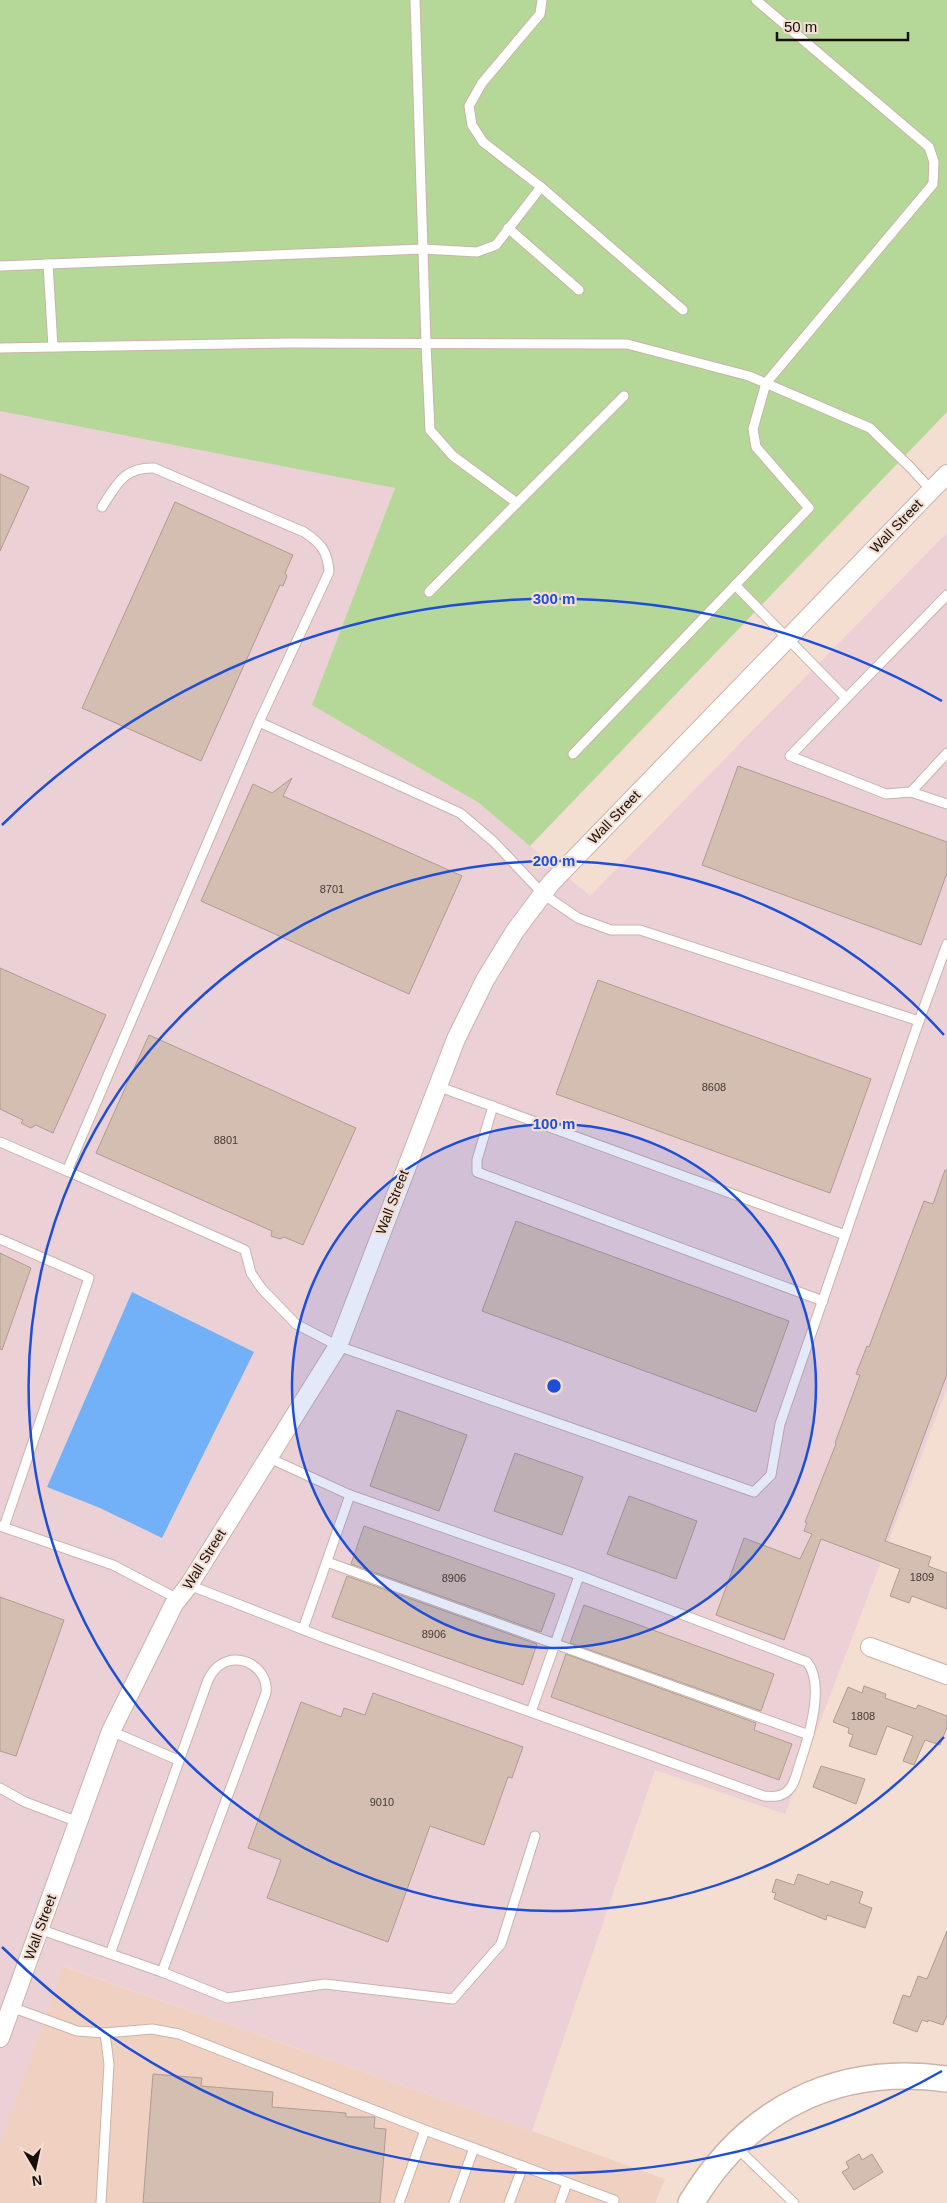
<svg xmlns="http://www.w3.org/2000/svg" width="947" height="2203" font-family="Helvetica,sans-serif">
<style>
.built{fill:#f0d1c1}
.industrial{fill:#ebd1d6}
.green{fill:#b5d898}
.water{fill:#72b1f8}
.building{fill:#d4bdb1;stroke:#b19b90}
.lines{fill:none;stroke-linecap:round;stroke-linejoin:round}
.lane-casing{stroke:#cab3a8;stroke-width:11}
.street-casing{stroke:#cab3a8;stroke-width:20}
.secondary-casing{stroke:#cab3a8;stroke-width:28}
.lane{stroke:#fff;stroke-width:9}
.street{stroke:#fff;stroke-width:18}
.secondary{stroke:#fff;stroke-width:25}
.ring{fill:none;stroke:#1d4ed8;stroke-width:2.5}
.labels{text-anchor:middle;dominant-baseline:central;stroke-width:4.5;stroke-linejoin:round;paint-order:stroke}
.number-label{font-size:11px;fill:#463a34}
.street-label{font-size:14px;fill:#160f0b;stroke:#f4ddd1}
.centre{fill:#1d4ed8;stroke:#f4ddd1;stroke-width:2.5}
.ring-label{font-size:15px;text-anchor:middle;font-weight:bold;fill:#1d4ed8;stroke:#f4ddd1;stroke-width:4.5;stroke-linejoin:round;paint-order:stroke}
</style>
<rect width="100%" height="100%" fill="#f4ddd1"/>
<path class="built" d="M62,1966L532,2131L665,2179L655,2203H0V2144Z"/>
<path class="industrial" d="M0,384L395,488L312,705L479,803L590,896L947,533V1388L785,1814L655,1770L532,2131L63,1966L0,2144Z"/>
<path class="green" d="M0,0H947V412L530,846L479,803L312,705L395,488L0,411Z"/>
<path class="water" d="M132,1292L254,1352L162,1538L100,1508L47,1487Z"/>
<g class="building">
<path d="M0,474L29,487L0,551Z"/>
<path d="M175,502L293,555L285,573L287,576L283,586L280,585L201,761L82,708Z"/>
<path d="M738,766L947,842V873L921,945L702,865Z"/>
<path d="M292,778L283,796L462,876L409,994L201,901L253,784L272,793Z"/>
<path d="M0,968L106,1015L53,1133L36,1125L31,1128L21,1123L23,1120L0,1109Z"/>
<path d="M598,980L871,1079L830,1193L556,1094Z"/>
<path d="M149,1035L356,1128L303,1245L284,1237L280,1239L271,1236L272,1231L96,1153Z"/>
<path d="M945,1170H947V1374L885,1541L931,1557L928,1566L947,1573V1609L912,1596L909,1603L890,1596L900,1569L821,1539L784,1640L716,1615L744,1538L800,1559L812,1534L804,1531L807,1523L805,1522L836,1444L835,1443L860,1375L856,1374L867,1346L869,1347L924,1201L933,1204Z"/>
<path d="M516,1221L789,1321L756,1412L482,1311Z"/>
<path d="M0,1253L31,1268L2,1350L0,1349Z"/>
<path d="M397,1410L467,1435L439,1511L370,1486Z"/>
<path d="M515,1453L583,1477L562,1535L494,1511Z"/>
<path d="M629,1496L697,1521L676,1579L607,1554Z"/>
<path d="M364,1526L555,1594L541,1632L351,1564Z"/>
<path d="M347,1576L537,1644L523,1685L332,1617Z"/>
<path d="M0,1597L64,1620L16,1756L0,1751Z"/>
<path d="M584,1605L774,1674L761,1711L570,1643Z"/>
<path d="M566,1654L756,1723L754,1730L792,1744L779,1780L551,1697Z"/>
<path d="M864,1686L886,1694L885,1698L916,1709L918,1705L947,1716V1727L940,1745L925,1740L914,1765L903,1761L913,1736L887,1726L876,1755L849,1746L853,1735L848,1733L849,1728L833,1722L848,1687L862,1693Z"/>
<path d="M373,1693L523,1747L512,1778L508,1777L484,1845L430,1826L388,1942L267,1898L281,1860L248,1848L301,1702L341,1717L344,1708L365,1715Z"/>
<path d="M821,1766L865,1779L856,1804L813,1787Z"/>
<path d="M798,1874L829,1885L831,1881L863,1892L859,1903L872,1908L865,1928L827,1915L826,1920L774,1899L776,1893L772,1892L776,1879L794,1885Z"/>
<path d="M947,1931V2015L943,2025L928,2020V2022L922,2020L917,2032L893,2023L903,1995L910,1997L918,1976L927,1979Z"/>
<path d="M153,2074L202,2078L201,2086L273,2092L272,2107L346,2113V2117H375L374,2128L386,2129L380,2203H143Z"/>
<path d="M859,2154L862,2160L872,2154L883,2172L854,2190L842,2172L849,2168L846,2162Z"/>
</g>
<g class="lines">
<g class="lane-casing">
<g id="lane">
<path d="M415,0L426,344L430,430L453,456L517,503L624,396"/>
<path d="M541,187L483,142L472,125L469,106L482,83L540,14L542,0"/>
<path d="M508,228L579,290"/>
<path d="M48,264L53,347"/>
<path d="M0,266L423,249L477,252L496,245L541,187L683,310"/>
<path d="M0,348L289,343L627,344L749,376L870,428L911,468L931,490"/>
<path d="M102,507C117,484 124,467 154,468L304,532C321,543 328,552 329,572L259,722L67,1171L245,1250L251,1273L262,1289L296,1324L338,1346L754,1492L771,1475L780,1424L919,1021L640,930H611L578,918L543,894L494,842L460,813L259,722"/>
<path d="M735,585L846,698"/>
<path d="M429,592L517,503"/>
<path d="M947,595L790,756L886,794L911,792L947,804"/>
<path d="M573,754L809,508L756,447L753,429L766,383L933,184L934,162L929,147L756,0"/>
<path d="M911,792L947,753"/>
<path d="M919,1021L947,944"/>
<path d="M437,1086L845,1235"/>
<path d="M493,1106L477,1160V1172L823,1301"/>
<path d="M0,1142L67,1171"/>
<path d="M0,1239L89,1278L4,1527"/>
<path d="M0,1526L113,1565L178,1599"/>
<path d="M327,1562L809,1735"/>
<path d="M189,1585L322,1637L764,1796C775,1797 784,1797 791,1787C795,1782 797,1772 799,1766C808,1740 826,1685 807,1662L573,1573L350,1495L267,1457"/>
<path d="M303,1629L350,1495"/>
<path d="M531,1712L579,1576"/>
<path d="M111,1731L178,1760"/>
<path d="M0,1788L25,1802L78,1822"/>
<path d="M39,1929L162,1972L266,1693C269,1669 241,1651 220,1665C214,1669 211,1674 208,1680L110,1954"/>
<path d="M162,1972L227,1998L325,1984L453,1999L501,1944L535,1836"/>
<path d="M11,2007L77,2031L105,2033L109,2064L101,2203"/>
<path d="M105,2033L152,2029L179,2034L425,2130L614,2200L613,2203"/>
<path d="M736,2147L794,2203"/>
<path d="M399,2203L425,2130"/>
<path d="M454,2203L474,2148"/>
<path d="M509,2203L523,2166"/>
<path d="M560,2203L567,2183"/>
</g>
</g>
<g class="street-casing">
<g id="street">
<path d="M870,1647L947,1675"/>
<path d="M0,2038L111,1731L174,1604L189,1585L338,1346L456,1039L485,980L515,931L551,883L947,474"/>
</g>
</g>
<g class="secondary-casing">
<path id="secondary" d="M691,2203C748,2108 837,2064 947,2079"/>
</g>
<use href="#lane" class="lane"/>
<use href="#street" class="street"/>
<use href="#secondary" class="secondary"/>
</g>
<circle cx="554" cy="1386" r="262" fill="#1d4ed8" fill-opacity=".12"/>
<g class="ring">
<circle cx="554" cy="1386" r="262"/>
<path d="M944 1737A525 525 0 1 1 944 1035"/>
<path d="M942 2071A787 787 0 0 1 2 1947M2 825A787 787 0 0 1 942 701"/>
</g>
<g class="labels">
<g class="number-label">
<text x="332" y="889">8701</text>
<text x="714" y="1087">8608</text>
<text x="226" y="1140">8801</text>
<text x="922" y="1577">1809</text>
<text x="454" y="1578">8906</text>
<text x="434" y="1634">8906</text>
<text x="863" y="1716">1808</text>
<text x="382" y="1802">9010</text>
</g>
<g class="street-label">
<text transform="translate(896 526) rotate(-46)">Wall Street</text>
<text transform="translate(614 817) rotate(-46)">Wall Street</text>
<text transform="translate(392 1202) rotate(-69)">Wall Street</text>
<text transform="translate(204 1559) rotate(-58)">Wall Street</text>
<text transform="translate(40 1927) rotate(-70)">Wall Street</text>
</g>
</g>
<circle cx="554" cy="1386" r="8" class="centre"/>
<g class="ring-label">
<text x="554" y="604">300 m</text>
<text x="554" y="866">200 m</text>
<text x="554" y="1129">100 m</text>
</g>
<g transform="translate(35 2168) rotate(171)" stroke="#f4ddd1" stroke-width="4" paint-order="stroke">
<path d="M0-4L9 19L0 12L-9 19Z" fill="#160f0b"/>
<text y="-8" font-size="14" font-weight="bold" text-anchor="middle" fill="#160f0b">N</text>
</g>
<path d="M777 32v8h131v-8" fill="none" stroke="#160f0b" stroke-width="2.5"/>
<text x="784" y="32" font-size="15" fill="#160f0b" stroke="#f4ddd1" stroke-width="4" paint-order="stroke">50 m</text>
</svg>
